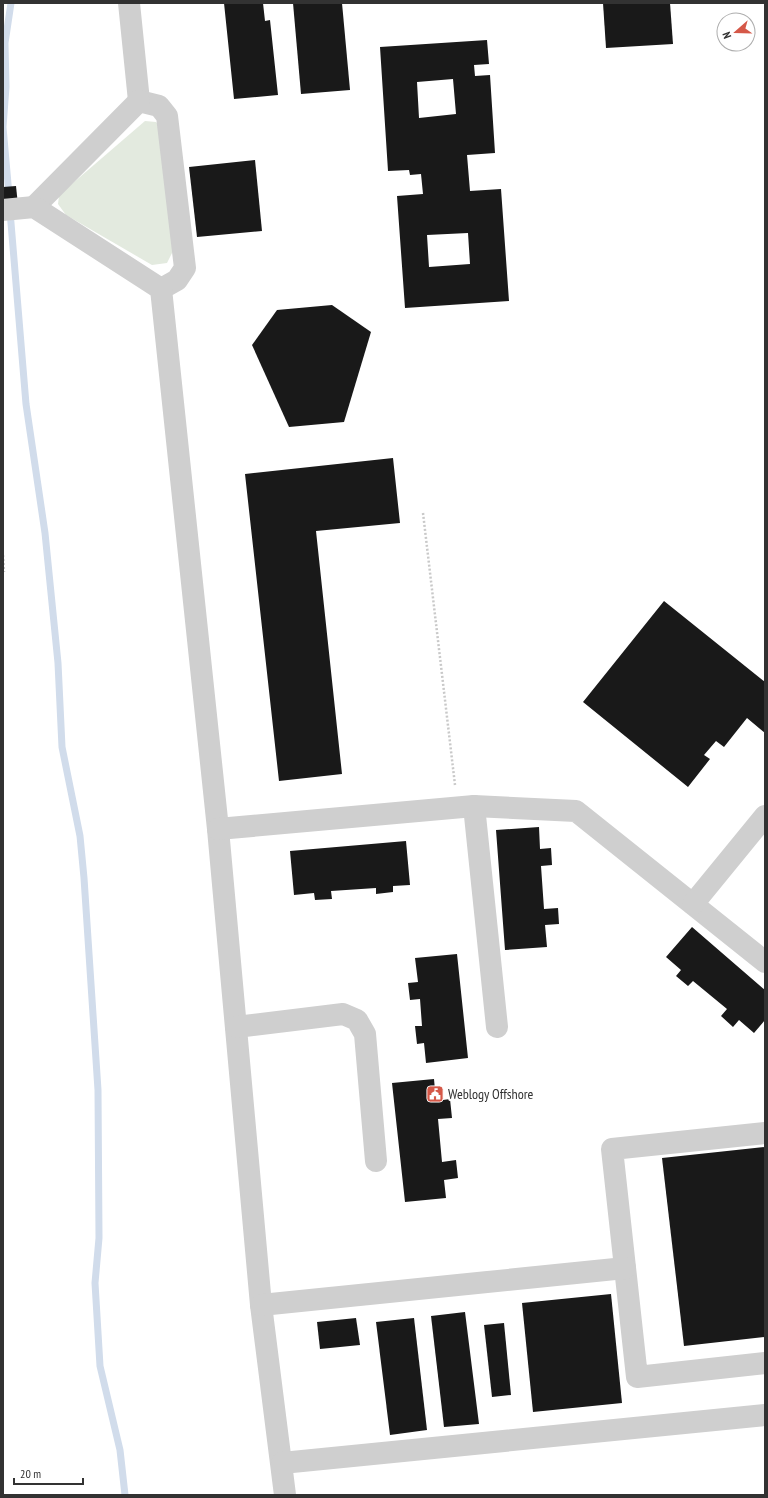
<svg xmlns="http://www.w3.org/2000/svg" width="768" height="1498" font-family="'PT Sans Narrow',sans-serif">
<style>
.green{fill:#e3eadf}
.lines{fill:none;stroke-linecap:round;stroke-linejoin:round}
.stream{stroke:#d1dceb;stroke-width:7}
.building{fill:#191919;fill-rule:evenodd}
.path{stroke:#c9c9c9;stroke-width:2.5;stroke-dasharray:2 2;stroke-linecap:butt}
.minor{stroke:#cfcfcf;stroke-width:22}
.labels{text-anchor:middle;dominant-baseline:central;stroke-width:4;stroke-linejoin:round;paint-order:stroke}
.poi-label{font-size:14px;fill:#323232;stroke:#fff;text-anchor:start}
</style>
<rect width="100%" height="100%" fill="#fff"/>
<path class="green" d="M145,121L156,122L162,128L173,251L167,263L152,265L66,215L58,204L59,196L66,189Z"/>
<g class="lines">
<g class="stream">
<path d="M9,195L3,127L6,87L5,43L11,3"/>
<path d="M10,211L26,404L45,533L58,663L62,747L80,836L84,878L98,1090L99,1238L95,1283L100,1366L120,1450L125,1495"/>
</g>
</g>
<g class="building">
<path d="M224,3H263L265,21L270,20L278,95L234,99Z"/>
<path d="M293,3H342L350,90L301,94Z"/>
<path d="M603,3H670L673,44L606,48Z"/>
<path d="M487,40L489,64L474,65L475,76L490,75L495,153L467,155L470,191L501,189L509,301L405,308L397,196L423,194L421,174L410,175L409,170L388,171L380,47ZM453,79L456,114L419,118L417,82ZM468,233L470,264L429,267L427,235Z"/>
<path d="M255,160L262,231L197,237L189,167Z"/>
<path d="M16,186L18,205L3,206V187Z"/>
<path d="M332,305L371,332L344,422L289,427L252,345L277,310Z"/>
<path d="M393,458L400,523L316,531L342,774L279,781L245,474Z"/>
<path d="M664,601L765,682V733L747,718L724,747L716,741L704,755L710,759L688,787L583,702Z"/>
<path d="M539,827L540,849L551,848L552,865L541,866L544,909L558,908L559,924L545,925L547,947L505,950L496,830Z"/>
<path d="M406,841L410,885L393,886V892L376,894V888L331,891L332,899L315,900L314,893L294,895L290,851Z"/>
<path d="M692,927L765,990V1020L754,1033L739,1020L733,1027L721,1016L727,1009L693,981L688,986L676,976L681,970L666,957Z"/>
<path d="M457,954L468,1058L426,1063L424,1043L417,1044L415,1026H422L420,999L410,1000L408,983L418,982L415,958Z"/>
<path d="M434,1079L436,1101L450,1099L452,1118L438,1119L442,1162L456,1160L458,1178L444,1180L446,1198L405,1202L392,1083Z"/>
<path d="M765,1147V1337L684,1346L662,1158Z"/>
<path d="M611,1294L622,1403L533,1412L522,1303Z"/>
<path d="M465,1312L479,1424L444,1427L431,1316Z"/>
<path d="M356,1318L360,1345L320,1349L317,1322Z"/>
<path d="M414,1318L427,1430L390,1435L376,1322Z"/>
<path d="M504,1323L511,1395L492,1397L484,1325Z"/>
</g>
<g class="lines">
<g class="path">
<path d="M423,513L455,785"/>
<path d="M3,555L4,572"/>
</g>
<g class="minor">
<path d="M129,3L139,101"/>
<path d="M139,101L159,106L167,116L185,268L177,280L161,289"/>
<path d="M34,207L139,101"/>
<path d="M3,210L34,207L161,289L218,829L261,1305L285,1495"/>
<path d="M474,806L497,1027"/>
<path d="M218,829L474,806L576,811L765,962"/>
<path d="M693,904L765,816"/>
<path d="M236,1027L343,1014L357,1020L365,1034L376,1161"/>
<path d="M765,1133L612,1149L637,1377L765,1363"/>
<path d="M261,1305L625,1268"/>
<path d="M282,1463L765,1415"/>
</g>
</g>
<defs>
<g id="civic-square" transform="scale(0.9)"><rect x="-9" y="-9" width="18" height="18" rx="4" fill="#d55848" stroke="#fff"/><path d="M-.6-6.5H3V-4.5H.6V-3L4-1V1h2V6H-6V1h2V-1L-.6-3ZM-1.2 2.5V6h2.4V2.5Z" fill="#fff"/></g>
</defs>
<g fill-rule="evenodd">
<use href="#civic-square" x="435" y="1094"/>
</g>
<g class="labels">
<g class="poi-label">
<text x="448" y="1094">Weblogy Offshore</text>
</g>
</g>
<rect width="768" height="1498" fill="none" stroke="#323232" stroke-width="8"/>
<g transform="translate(736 32) rotate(250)"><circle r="19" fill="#ffffff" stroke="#adadad"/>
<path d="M0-3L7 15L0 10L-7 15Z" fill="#d55848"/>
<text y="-6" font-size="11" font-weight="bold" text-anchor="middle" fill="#323232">N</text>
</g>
<path d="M14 1478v6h69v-6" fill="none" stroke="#323232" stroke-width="2"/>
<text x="20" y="1478" font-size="12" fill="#323232" stroke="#ffffff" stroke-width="3" paint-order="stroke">20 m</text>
</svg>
